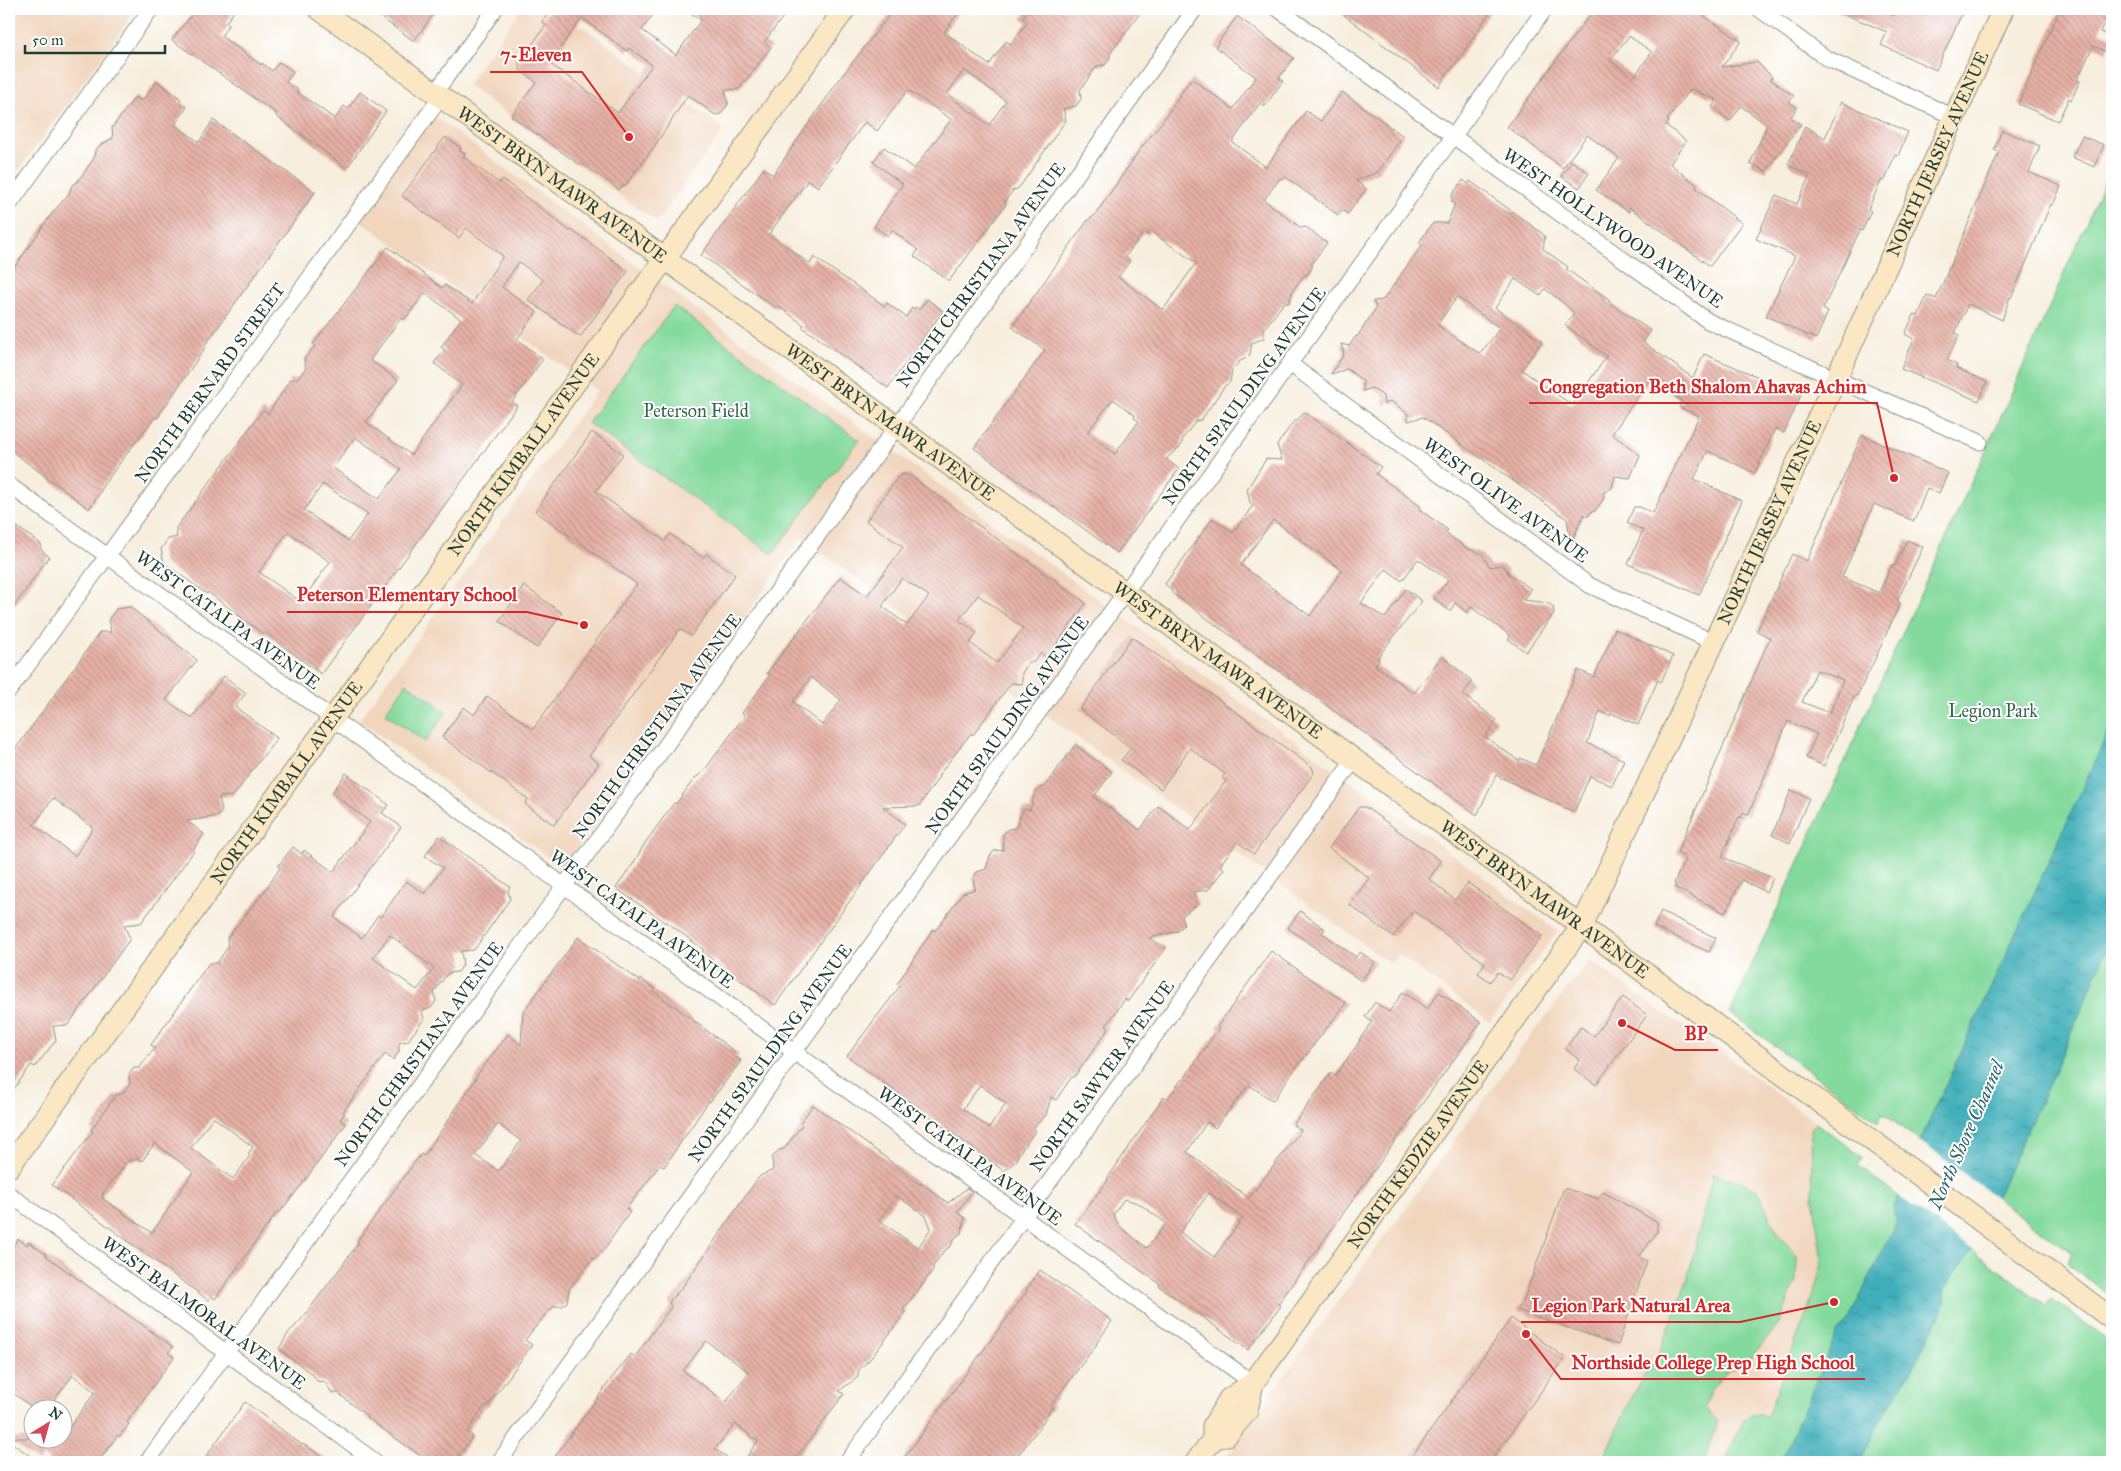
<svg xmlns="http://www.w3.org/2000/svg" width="2121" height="1471" font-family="'IM FELL Great Primer',serif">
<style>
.built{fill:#f1d5bd}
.green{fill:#84da9d;stroke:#528c68}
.water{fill:url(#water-ripples);stroke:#2f7677}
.pier{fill:#f7eede}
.building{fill:url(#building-back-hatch);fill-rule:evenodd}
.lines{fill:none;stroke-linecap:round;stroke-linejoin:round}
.street-casing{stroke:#8b9689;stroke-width:17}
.secondary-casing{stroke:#8b9689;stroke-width:23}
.street{stroke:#fff;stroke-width:15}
.secondary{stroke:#fbe7c3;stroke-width:21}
.labels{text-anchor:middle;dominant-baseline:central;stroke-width:4;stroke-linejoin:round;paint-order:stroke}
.street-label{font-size:18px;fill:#1f3d34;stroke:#fff}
.park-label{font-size:18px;fill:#38644e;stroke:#fff}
.water-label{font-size:19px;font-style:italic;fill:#2a6563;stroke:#fff}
.leader{fill:none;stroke:#d62828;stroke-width:2}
.callout-dot{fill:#d62828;stroke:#fff;stroke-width:2}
.callout-label{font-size:19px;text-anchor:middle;font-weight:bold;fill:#d62828;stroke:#fff;stroke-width:4;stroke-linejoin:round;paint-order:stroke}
</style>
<defs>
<pattern id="water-ripples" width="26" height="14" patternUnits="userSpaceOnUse" patternTransform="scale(1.25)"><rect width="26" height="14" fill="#3fafba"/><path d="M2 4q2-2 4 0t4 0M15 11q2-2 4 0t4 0" fill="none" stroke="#349098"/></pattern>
<pattern id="building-back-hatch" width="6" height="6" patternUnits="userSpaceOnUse" patternTransform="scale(1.25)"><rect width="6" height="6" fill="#e7b1a6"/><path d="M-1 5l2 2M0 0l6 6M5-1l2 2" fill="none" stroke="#bb9188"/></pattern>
</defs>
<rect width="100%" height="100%" fill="#fff"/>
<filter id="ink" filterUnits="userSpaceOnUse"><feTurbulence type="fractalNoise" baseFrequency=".02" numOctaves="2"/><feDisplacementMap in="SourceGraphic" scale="10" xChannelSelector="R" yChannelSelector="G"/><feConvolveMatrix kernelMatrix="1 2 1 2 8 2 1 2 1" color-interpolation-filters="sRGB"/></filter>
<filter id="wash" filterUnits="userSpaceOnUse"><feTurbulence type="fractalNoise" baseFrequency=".0096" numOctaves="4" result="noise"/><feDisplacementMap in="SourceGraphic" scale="20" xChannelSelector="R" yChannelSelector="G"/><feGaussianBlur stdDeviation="1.12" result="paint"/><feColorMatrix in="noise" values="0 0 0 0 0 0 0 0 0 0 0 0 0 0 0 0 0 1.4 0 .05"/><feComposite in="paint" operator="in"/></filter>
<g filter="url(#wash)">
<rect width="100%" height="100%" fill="#f7eede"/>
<g class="built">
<path d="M9,9H137L9,183Z"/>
<path d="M521,9H558L724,129L657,222L467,85Z"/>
<path d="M422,107L670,290L1558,931L1490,1022L1399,955L1391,964L801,538L563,868L359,720L597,391L347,211Z"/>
<path d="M1590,960L1669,1017L1705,1039L1816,1123L1811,1130L1813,1196L1822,1262L1818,1283L1767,1416L1752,1414L1736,1434L1725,1462H1222L1522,1047Z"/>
</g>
<g class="green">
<path d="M2112,164V725L1920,1141L1882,1113L1878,1122L1730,1013L2000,419Z"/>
<path d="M674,306L859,440L772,554L588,423Z"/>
<path d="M407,683L447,712L425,742L385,713Z"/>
<path d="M2112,937V1297L2067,1263L2072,1253L1996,1198L2063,1053Z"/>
<path d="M1816,1123L1862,1157L1858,1166L1898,1196L1893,1211L1898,1221L1848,1321L1837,1333L1781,1462H1725L1743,1421L1752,1414L1767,1416L1818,1283L1822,1262L1813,1196L1811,1130Z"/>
<path d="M1713,1174L1742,1182L1757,1190L1778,1234L1797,1256L1796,1281L1779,1324L1752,1357L1727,1372L1710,1390L1705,1408L1718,1422L1704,1462H1601L1641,1379L1650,1369L1661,1348L1687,1281Z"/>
<path d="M1972,1250L2047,1306L2051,1298L2112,1343V1462H1860L1872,1435L1928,1341L1945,1303L1944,1289Z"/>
</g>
<path class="water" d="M2112,724V937L2063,1053L1972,1250L1944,1289L1945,1303L1928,1341L1872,1435L1860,1462H1781L1837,1333L1848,1321L1897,1221L1893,1211L1920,1141Z"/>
<path class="pier" d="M1918,1140L1998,1199L1974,1251L1896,1194Z"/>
<g id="blocks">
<g class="building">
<path d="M196,9H236L226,22L229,24L221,36L261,65L262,63L272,71L279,62L293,72L286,82L298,90L297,92L335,119L344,106L348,109L360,92L386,111L347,168L276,116L277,114L172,40Z"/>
<path d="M369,9H437L414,41Z"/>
<path d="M551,9H657L642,30L676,55L701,20L685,9H789L764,42L771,47L753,71L739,89L725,90L728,104L721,114L715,115L688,95L656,144L624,187L622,186L619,190L581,163L580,165L511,116L536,82L520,70L519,63L546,25L542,22ZM582,18L627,51L629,48L652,65L618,113L549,63Z"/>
<path d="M894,9H961L944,32L989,65L1006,41L1011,44L1027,22L1022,18L1029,9H1143L1110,54V58L1105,65L1097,66L1080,90L1081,99L1076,106L1063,109L1066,120L1021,185L1017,189L1013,190L1005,201V206L949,281L914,256L918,250L892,230L888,236L874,226L903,184L873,162L884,147L914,169L950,121L951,119L908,90L877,131L865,122L818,187L808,180L769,234L810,264L814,257L885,306L887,303L906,317L912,308L914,309L916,307L919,310L927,299L943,311L888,388L812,334L802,327L804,325L778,306L776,308L701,255L764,168L773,175L839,80ZM964,70L1006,101L989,125L947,94Z"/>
<path d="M1336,9H1492L1457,62L1446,75L1439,87Z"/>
<path d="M1594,9H1709L1704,16L1741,41L1722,67L1757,62L1772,77L1770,79L1794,96L1789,102L1797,108L1790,118L1801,124L1766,171L1750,164L1767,125L1741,106L1730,121L1712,107L1717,100L1691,89L1667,120L1669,121L1666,125L1686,141L1670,164L1697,185L1696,188L1742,223L1710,266L1629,207V212L1596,190L1619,158L1587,135L1563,168L1507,127ZM1629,36L1652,52L1634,77L1610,60Z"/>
<path d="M1832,9H1879L1894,16L1897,9H1964L1936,70L1881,45L1887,32Z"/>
<path d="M2060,9H2110L2100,32L2112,37V39L2107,52L2093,46L2077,80L2080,81L2071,100L2069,98L2058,121L2018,104Z"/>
<path d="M1237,16L1294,58L1279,78L1283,81L1265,106L1260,103L1232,142L1266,167L1306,111L1321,121L1342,92L1403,136L1378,172L1356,181L1366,189L1348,214L1342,210L1338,215L1284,176L1282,179L1280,178L1264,200L1301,228L1306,227L1327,243L1312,263V268L1307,275L1303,276L1293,290L1289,303H1284L1264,329V338L1252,343L1250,354L1245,359L1240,361L1232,370L1230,382L1224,387L1201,420L1196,421L1183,438L1181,446L1166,459L1179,469L1117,553L974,448L1045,350L1012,327L1088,220L1095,215L1141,148L1162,122L1186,86L1192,79L1233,109L1256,77L1215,47ZM1150,231L1196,263L1163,310L1118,277L1130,261L1125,257L1144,232L1147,235ZM1113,399L1135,415L1134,418L1139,421L1115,454L1087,433Z"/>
<path d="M157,81L181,99L179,102L187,107L175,125L199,142L213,120L315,192L205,345V348L157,418L155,417L125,456L102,487V489L89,509L9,449V275L53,212L69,194L72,185L76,183L83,174L94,158L95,151L99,146L113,138L112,128L135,97L142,101Z"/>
<path d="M1841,102L1908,132L1898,156L1895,155L1885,180L1881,181L1868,209L1871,211L1862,231L1860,230L1823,309L1828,312L1816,339L1766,316L1795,256L1756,239L1776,195L1797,204L1810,175L1788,165L1805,126L1825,138Z"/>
<path d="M2002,130L2040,146L2029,172L2061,186L2053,205L2051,204L2011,298L2010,297L2002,320L1968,304L1955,333L1959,335L1947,360L1957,365L1956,368L1987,382L1979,401L1901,369L1914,339L1905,334L1914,315L1918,316L1927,295L1936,299L1999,152L1994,150Z"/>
<path d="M2082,136L2104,145L2094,167L2072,157Z"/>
<path d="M445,137L461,148L460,151L465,154L463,157L499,183L502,179L570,231L571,230L589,242L628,271L580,337L528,300L543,280L519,262L502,287L537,312L517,339L543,359L512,402L517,406L321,674L264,632L263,634L208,592L207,594L164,563L161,549L168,539L177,537L176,528L263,410L268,414L291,379H297L306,368L304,359L315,346L313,344L388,247L442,288L445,285L472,304L503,256L466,228L459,238L402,196ZM425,293L461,319L441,347L445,350L434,363L462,385L411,455L366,422L398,380L370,360L401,318L404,320ZM355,437L401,469L379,499L333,468ZM323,484L368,514L348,541L304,510ZM288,532L330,562L301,602L259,572Z"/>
<path d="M1572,161L1589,173L1579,188L1561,176Z"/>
<path d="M1463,180L1468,184L1470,181L1542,233L1545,237L1543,249L1568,267L1566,269L1610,300L1609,302L1651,331L1643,342L1693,378L1704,354L1801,395L1784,433L1775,429L1755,473L1708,451L1694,479L1742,501L1699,595L1628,564L1643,530L1627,523L1634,507H1640L1653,513L1699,416L1679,407L1682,401L1650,379L1612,434L1640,455L1630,478L1615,476L1612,488L1603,493L1604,498L1595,511L1591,512L1587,517L1584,514L1571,543L1567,519L1423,417L1408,421V414L1391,401L1384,405L1383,396L1372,388L1363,391V381L1347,369L1331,374L1344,354L1341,344L1349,346L1356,336L1357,337L1376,308L1373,301L1383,300L1422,245L1419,242L1433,223H1447L1455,204L1452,202V195ZM1515,279L1540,296L1545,289L1565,304L1574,313L1565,325L1607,356L1572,405L1522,370L1542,341L1495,308ZM1457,297L1500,328L1480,354L1437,325Z"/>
<path d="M1304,412L1381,467L1376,474L1420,506V510L1448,530L1445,533L1469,550L1470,549L1482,554L1490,567L1501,565L1507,569L1508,573L1531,589L1523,600L1548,603L1553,607L1554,613L1526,652L1508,639L1511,636L1471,607L1467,613L1455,603L1450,611L1434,599L1448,580L1418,559L1402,581L1386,569L1361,603L1385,618L1406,589L1422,601L1377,658L1379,660L1375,665L1414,693L1442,656L1472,681L1463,695L1497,720L1485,737L1519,761L1520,758L1536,765L1578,670L1594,677L1615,629L1673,656L1661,682L1658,680L1638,725L1611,713L1610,716L1600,711L1587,743L1624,760L1612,786L1590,776L1574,812L1496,775L1477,815L1172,593L1171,589L1165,584L1213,518L1233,533L1253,505L1250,503L1247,489L1266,459L1282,460L1277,445L1294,421H1297ZM1273,520L1342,570L1310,616L1241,565Z"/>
<path d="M592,432L623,454L596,491L665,541L670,534L703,558L706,554L735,575L691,636L680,629L589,756L599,763L554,825L525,804L528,799L442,737L464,707L474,715L487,696L533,729L637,584L535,511Z"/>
<path d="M1862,435L1948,473L1939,493L1927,488L1914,521L1874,504L1842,577L1879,593L1892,565L1895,566L1907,540L1923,547L1897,601L1900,603L1876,657L1857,696L1855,695L1824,766L1806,758L1817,734L1788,721L1748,815L1743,813L1741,818L1739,817L1722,857L1773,878L1766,892L1742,880L1725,913L1674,887L1676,884L1674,883L1686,857L1677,853L1770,638L1757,631L1792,554L1807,561ZM1817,670L1843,680L1830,713L1802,702Z"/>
<path d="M904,474L909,475L1086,603L1047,658L1041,653L1034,662H1029L1022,673V684L1011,683L973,735L971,733L938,776L939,777L919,806L883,807L905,824L775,1005L702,952L704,950L667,922L666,923L616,888L633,864L645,843L674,803L676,804L694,779L704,771L731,734L745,715L742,713L770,675L767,673L840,577L867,596L903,547L866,521L899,476ZM902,578L929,596L907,625L882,606ZM978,595L1023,628L997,663L970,643L977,633L959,620ZM811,677L841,700L822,725L793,702Z"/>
<path d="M9,521L42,545L40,548L49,557L9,614Z"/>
<path d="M524,586L562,613L537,648L499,621Z"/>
<path d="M130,607L197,660L166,700L192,718L224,676L246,693L235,707L277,738L233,796L219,797L222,811L218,816L187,821L204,834L193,850L194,851L141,923L124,925L130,939L68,1025L53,1026L56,1040L35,1067L31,1065L9,1096V758L100,632H111L109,619L116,609ZM53,798L93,828L75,856L34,825Z"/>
<path d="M1132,637L1312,767L1314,773L1254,854L1237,842L1220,865L1224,869L1208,890L1193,892L1198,904L1182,916L1184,925L1178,931L1149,938L1166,948L1128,1001L1125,999L1106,1026L1109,1028L1075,1076L1071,1078L1056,1100L1051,1097L1046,1115L1033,1128L1036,1130L1018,1155L1017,1160L1004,1171L847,1056L900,986L897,984L933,929L935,931L963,893L975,889L973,878L977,872L986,869L990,856L994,851L1003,850V835L1008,829L1016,828L1020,816L1024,809L1030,810L1035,792L1045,786L1075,745L1112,772L1094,797L1140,830L1158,806L1190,830L1226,781L1222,778L1225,774L1190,748L1161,789L1121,760L1131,748L1080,709ZM980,1085L1006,1104L989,1128L963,1109Z"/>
<path d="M346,773L389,805L382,813L401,827L334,917L362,938L378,915L381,917L406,881L425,894L443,868L425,856L439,836L510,887L508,891L510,899L474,950L461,951L463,965L458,972L448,973L434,992L436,1001L431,1008L422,1011L424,1019L412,1035L408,1041L399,1043V1052L393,1060L385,1054L343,1112L345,1113L340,1120L346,1124L300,1187L279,1213L277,1212L215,1299L211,1296L208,1300L52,1185L93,1131L91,1130L116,1095L122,1094L130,1084L129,1075L134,1068H139L155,1048L151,1045L204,970L209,963H217L228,947L227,938L266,889L280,868L278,866L293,847L302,854L304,850L333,872L370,822L332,793ZM390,935L434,968L417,990L373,958ZM213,1117L253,1147L248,1154L250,1156L233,1179L191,1148ZM155,1143L193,1172L152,1233L102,1198L104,1195L102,1194L130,1159L134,1161L137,1158L142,1161Z"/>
<path d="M1791,790L1809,798L1790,843L1772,835Z"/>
<path d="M1359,807H1365L1441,861L1429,879L1455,900L1468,883L1542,936L1510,980L1498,972L1490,982L1478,973L1485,963L1413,911L1393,937L1351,906L1350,904L1369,878L1329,848Z"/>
<path d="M1300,911L1325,929L1322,933L1356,957L1360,952L1375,962L1361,981L1288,928Z"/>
<path d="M1661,911L1716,938L1709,952L1654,927Z"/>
<path d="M578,937L640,981L641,979L655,989L654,991L738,1054L735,1057L741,1061L710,1102L709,1101L664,1167L660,1165L626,1209L630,1212L605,1248L595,1259L593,1258L569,1289L567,1302L562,1306H554L550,1311L549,1310L525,1340L532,1345L487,1407L485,1405L467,1432L473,1436L454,1462H429L366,1417L367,1416L338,1393H332L325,1382L317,1381L313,1375L279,1349L289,1332L301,1320L341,1267L359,1242L357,1241L421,1154L424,1156L477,1077H476L508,1034L521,1045L523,1012ZM498,1124L521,1141L499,1171L475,1155Z"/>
<path d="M1271,951L1346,1003L1287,1080L1273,1101L1249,1085L1215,1128L1207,1122L1187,1152L1249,1198L1301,1130L1293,1125L1331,1073L1335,1076L1360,1041L1359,1040L1372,1022L1365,1017L1375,1002L1389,1012L1403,992L1427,1009L1439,992L1481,1022L1278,1304L1281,1306L1248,1350L1159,1286L1160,1284L1075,1224L1108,1180L1107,1179L1164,1096L1167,1099L1182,1079L1183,1080L1219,1028L1217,1027ZM1209,1193L1243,1218L1214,1257L1180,1232ZM1124,1199L1138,1203L1166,1223L1147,1248L1120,1227L1113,1215Z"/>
<path d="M1623,997L1647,1015L1596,1085L1574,1069L1580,1060L1565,1049L1581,1027L1594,1036Z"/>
<path d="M813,1105L885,1157L920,1185L921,1183L948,1203L967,1188L972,1192L957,1212L965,1218L961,1233L954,1239L951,1246L944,1251L933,1266V1270L903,1310L906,1312L872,1357L858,1371V1377L839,1391L844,1394L793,1462H743L758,1441L735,1424L715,1449L734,1462H551L612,1378L631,1354L635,1357L652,1333L671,1307L669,1303L672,1298L681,1289L756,1181L760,1176L773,1170L772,1158L779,1150L784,1149L802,1125L800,1123ZM897,1196L926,1216L931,1228L918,1248L879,1220ZM706,1341L749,1372L726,1402L683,1371Z"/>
<path d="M1564,1188L1598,1199L1603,1192L1657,1222V1232L1639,1257L1647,1261L1618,1345L1517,1310L1523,1302Z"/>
<path d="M18,1239L27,1245L28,1242L46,1254V1256L173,1347L168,1353L174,1357L127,1422L129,1424L120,1436L118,1435L98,1462H52L43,1456L39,1462L9,1441V1438H62L95,1392L73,1375L48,1408H33L9,1390V1253Z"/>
<path d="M1040,1270L1112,1321L1096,1344H1097L1051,1405L1053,1406L1039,1428L1013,1462H901L1027,1291L1026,1290Z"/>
<path d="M1511,1318L1565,1358L1490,1462H1408Z"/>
<path d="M245,1402L302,1445L303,1444L331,1462H202Z"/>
</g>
</g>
</g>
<g filter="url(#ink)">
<use href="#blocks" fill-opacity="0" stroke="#8b9689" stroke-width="1"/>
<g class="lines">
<g class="street-casing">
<g id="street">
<path d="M1278,9L1708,321L1836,379L1980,442"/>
<path d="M1759,9L1826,58L1954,117"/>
<path d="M435,93L495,9"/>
<path d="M9,205L151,9"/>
<path d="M1290,364L1589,585L1713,642"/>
<path d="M9,485L1253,1383"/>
<path d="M9,691L441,97"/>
<path d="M9,1194L376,1462"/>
<path d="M147,1462L897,426L1195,9"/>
<path d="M499,1462L1545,9"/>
<path d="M847,1462L1354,760"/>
</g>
</g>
<g class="secondary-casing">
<g id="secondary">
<path id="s1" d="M319,9C919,442 1519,876 2112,1319"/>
<path id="s2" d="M9,1167L845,9"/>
<path d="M1213,1439L1227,1435L1247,1411L1253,1383"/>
<path id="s3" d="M1196,1462L1213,1439V1426L1229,1399L1253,1383L1582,926L1836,379L2003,9"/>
</g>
</g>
<use href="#street" class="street"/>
<use href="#secondary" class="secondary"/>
</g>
</g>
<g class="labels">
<g class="street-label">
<text stroke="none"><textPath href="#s3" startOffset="1515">NORTH JERSEY AVENUE</textPath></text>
<text stroke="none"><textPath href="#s1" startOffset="300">WEST BRYN MAWR AVENUE</textPath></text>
<text transform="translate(1613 228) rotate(35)">WEST HOLLYWOOD AVENUE</text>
<text transform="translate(981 275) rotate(-54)">NORTH CHRISTIANA AVENUE</text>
<text transform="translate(210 383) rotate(-54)">NORTH BERNARD STREET</text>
<text transform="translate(1244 396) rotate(-54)">NORTH SPAULDING AVENUE</text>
<text stroke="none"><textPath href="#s1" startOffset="705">WEST BRYN MAWR AVENUE</textPath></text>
<text stroke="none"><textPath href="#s2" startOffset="879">NORTH KIMBALL AVENUE</textPath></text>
<text transform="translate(1506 500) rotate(36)">WEST OLIVE AVENUE</text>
<text stroke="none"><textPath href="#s3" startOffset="1110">NORTH JERSEY AVENUE</textPath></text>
<text transform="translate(228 620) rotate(36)">WEST CATALPA AVENUE</text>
<text stroke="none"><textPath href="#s1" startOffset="1110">WEST BRYN MAWR AVENUE</textPath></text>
<text transform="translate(1007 725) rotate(-54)">NORTH SPAULDING AVENUE</text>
<text transform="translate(657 726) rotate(-54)">NORTH CHRISTIANA AVENUE</text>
<text stroke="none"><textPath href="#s2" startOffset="474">NORTH KIMBALL AVENUE</textPath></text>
<text stroke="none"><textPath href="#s1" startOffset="1515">WEST BRYN MAWR AVENUE</textPath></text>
<text transform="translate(642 919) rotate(36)">WEST CATALPA AVENUE</text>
<text transform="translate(770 1053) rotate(-54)">NORTH SPAULDING AVENUE</text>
<text transform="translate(419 1054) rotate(-54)">NORTH CHRISTIANA AVENUE</text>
<text transform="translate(1102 1076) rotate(-54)">NORTH SAWYER AVENUE</text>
<text stroke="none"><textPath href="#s3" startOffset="384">NORTH KEDZIE AVENUE</textPath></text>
<text transform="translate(970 1156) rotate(36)">WEST CATALPA AVENUE</text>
<text transform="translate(204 1313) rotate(36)">WEST BALMORAL AVENUE</text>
</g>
<g class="park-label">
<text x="696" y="411">Peterson Field</text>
<text x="1993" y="711">Legion Park</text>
</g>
<g class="water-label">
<text transform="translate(1966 1135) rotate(-66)">North Shore Channel</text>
</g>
</g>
<path class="leader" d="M629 137L582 72H490M1894 478L1877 403H1529M584 625L527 612H287M1622 1023L1675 1050H1718M1834 1302L1740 1322H1521M1526 1334L1561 1379H1865"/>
<g class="callout-dot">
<circle cx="629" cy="137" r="5"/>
<circle cx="1894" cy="478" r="5"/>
<circle cx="584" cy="625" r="5"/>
<circle cx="1622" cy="1023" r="5"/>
<circle cx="1834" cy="1302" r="5"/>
<circle cx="1526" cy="1334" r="5"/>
</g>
<g class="callout-label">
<text x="536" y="61">7-Eleven</text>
<text x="1703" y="393">Congregation Beth Shalom Ahavas Achim</text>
<text x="407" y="601">Peterson Elementary School</text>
<text x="1696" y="1040">BP</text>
<text x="1631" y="1312">Legion Park Natural Area</text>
<text x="1713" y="1369">Northside College Prep High School</text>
</g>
<rect width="2121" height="1471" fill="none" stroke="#fff" stroke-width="30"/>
<g transform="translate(48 1424) rotate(37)"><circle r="24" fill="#ffffff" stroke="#a5b1ae"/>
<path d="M0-4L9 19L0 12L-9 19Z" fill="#d1495b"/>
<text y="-8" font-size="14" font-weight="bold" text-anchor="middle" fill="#1f3d34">N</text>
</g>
<path d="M25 45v8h140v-8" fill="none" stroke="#1f3d34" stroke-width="2.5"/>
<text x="32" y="45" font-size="15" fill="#1f3d34" stroke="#ffffff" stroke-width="4" paint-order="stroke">50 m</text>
</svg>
